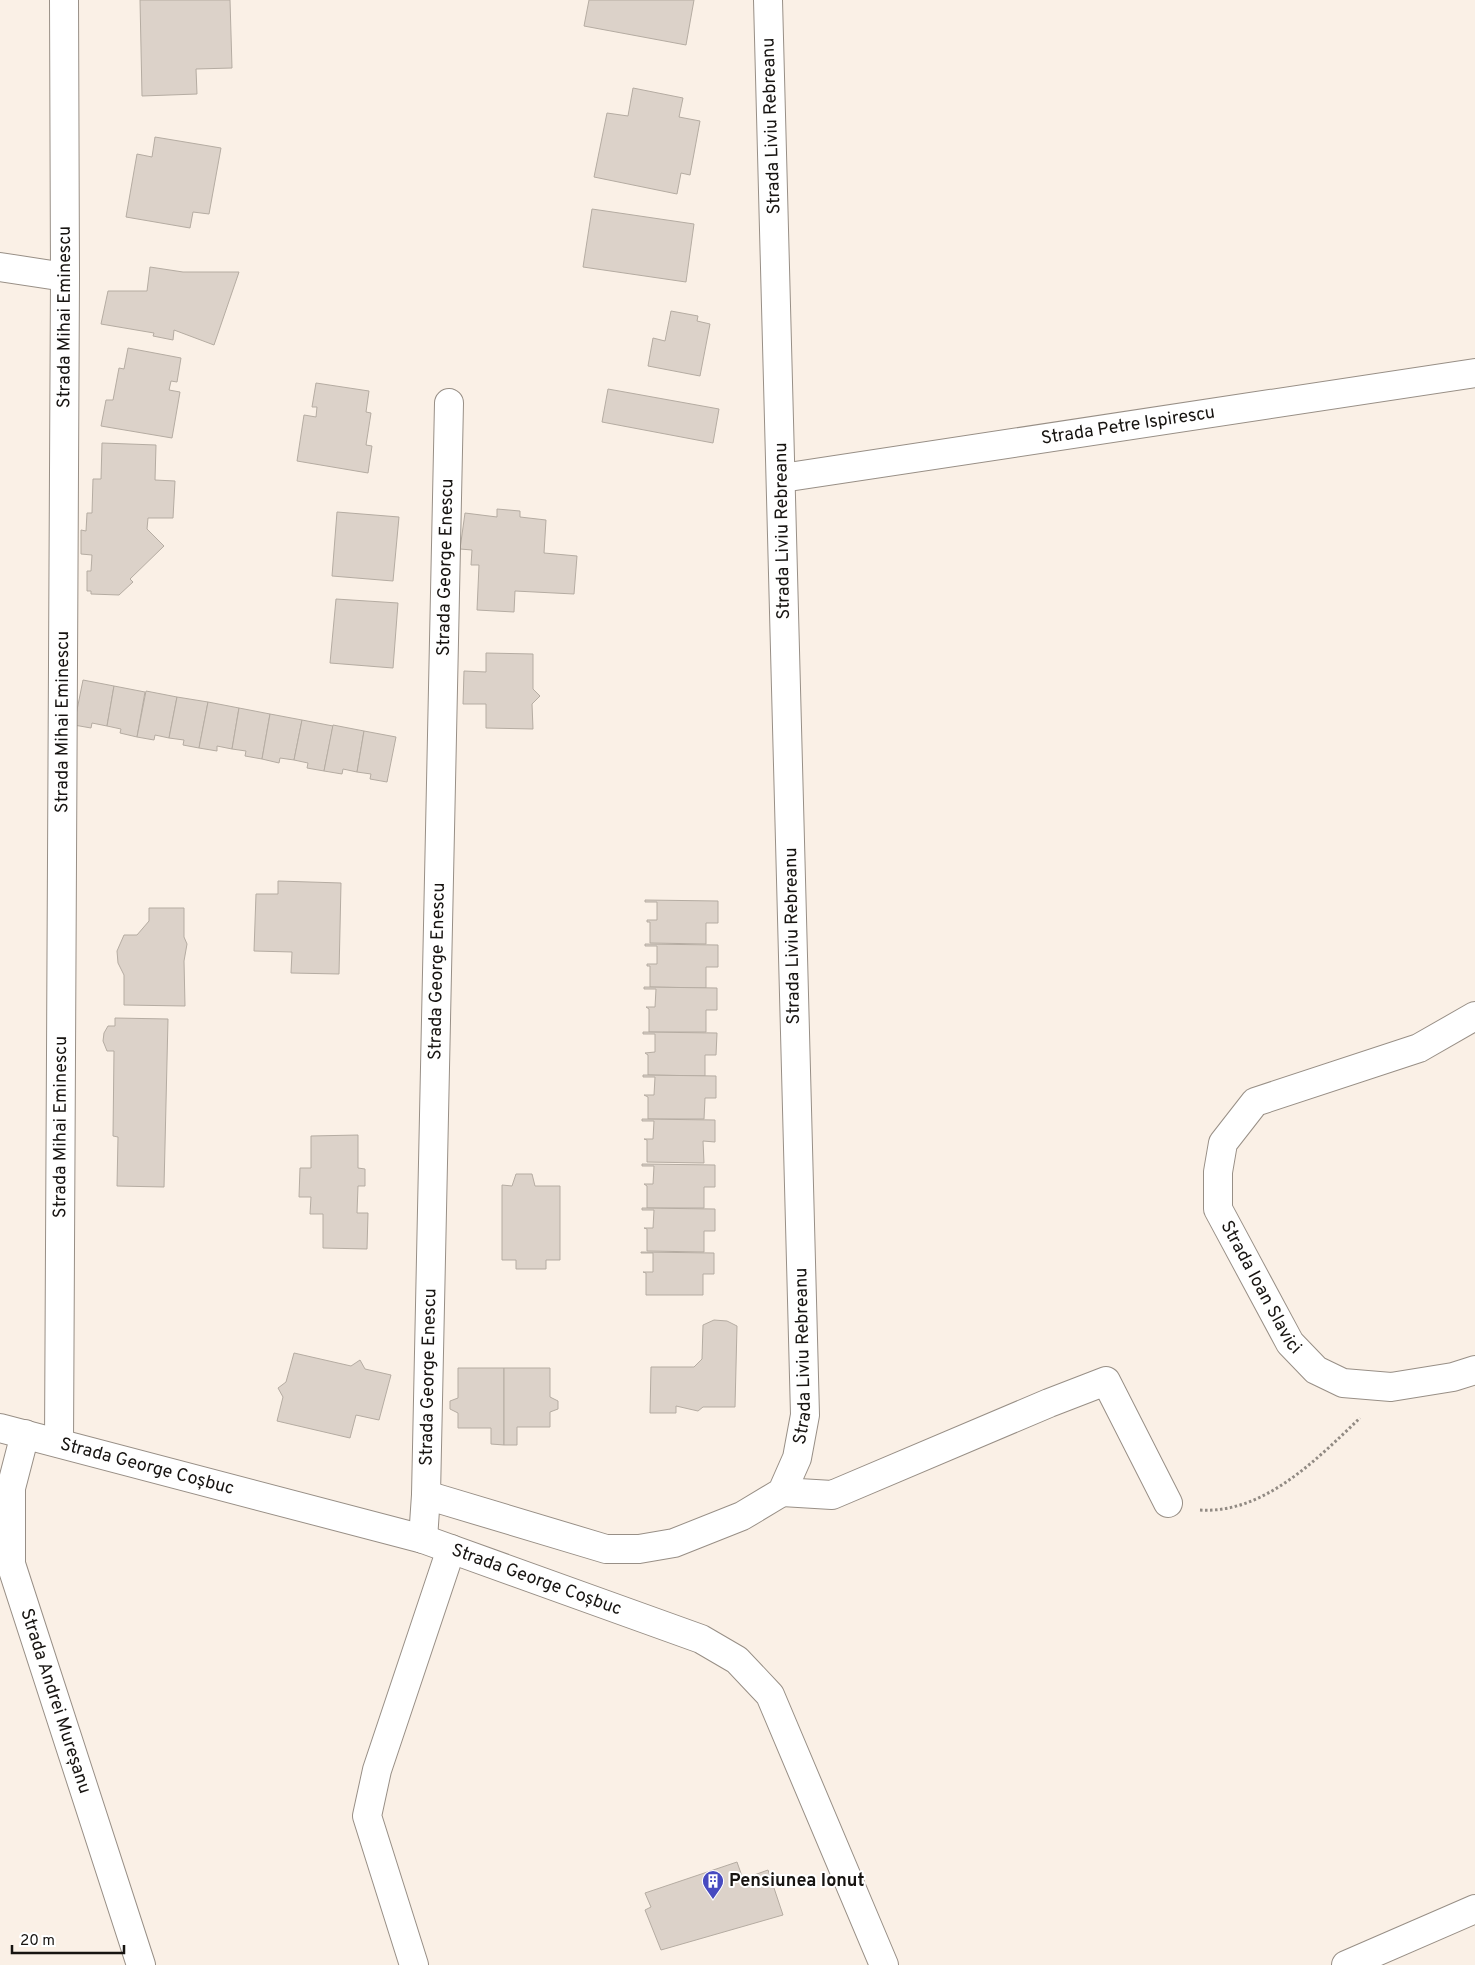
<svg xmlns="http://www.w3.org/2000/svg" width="1475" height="1965" font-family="Overpass,sans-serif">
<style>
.building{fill:#dcd2c9;stroke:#b5aca2}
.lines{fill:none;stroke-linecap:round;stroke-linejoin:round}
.minor-casing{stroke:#988f86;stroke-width:30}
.path{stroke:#918a83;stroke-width:3;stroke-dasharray:2.5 2.5;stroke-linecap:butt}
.minor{stroke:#fff;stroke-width:28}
.labels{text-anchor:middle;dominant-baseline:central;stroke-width:4;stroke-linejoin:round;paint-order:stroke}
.street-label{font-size:18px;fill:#171411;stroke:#fff}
.poi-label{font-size:18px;font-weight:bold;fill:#171411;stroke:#fff;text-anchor:start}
</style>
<rect width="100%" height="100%" fill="#faf0e6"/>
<g class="building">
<path d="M140,0H230L232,68L196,69L197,94L142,96Z"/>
<path d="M589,0H694L686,45L584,26Z"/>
<path d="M633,88L683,98L679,117L700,121L690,175L681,173L677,194L594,177L607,113L628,116Z"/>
<path d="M155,137L221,148L209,214L193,212L190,228L126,217L137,154L152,157Z"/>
<path d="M592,209L694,224L686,282L583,267Z"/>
<path d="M150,267L183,272H239L214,345L174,330L173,340L153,336L154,333L101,324L108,291H147Z"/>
<path d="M671,311L698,316L697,321L710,324L700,376L648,366L653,338L665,341Z"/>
<path d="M128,348L181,358L177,382L171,381L169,390L180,392L172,438L101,426L106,400H113L119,368L124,369Z"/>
<path d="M316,383L369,391L366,412L371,413L366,445L372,446L368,473L297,461L304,415L316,417L317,407H312Z"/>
<path d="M608,389L719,409L713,443L602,422Z"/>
<path d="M102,443L156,445L155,480L175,481L173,518H148L147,529L164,546L130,579L133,582L119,595L91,594V591H87V571H91L92,555L81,554V530L86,531L87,513H92L93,479H101Z"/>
<path d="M497,509L520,511V517L546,520L544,553L577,556L574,594L515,591L514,612L477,610L479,565H471L472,550L460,549L465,513L497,517Z"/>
<path d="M337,512L399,517L393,581L332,576Z"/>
<path d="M336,599L398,603L393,668L330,663Z"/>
<path d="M486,653L533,654V689L540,696L532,704L533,729L486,728V704H463L464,671L486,672Z"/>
<path d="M83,680L114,686L107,726L92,723L91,728L74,725Z"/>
<path d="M114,686L145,692L137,737L120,733L121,729L107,726Z"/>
<path d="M146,691L177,697L169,738L155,735L154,740L137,737Z"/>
<path d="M177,697L208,702L199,748L183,745L184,740L169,738Z"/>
<path d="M208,702L239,708L232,749L217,746V751L199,748Z"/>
<path d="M239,708L270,714L262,759L245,756L246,751L232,749Z"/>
<path d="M270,714L302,720L294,760L280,758L279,763L262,759Z"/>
<path d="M302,720L333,726L324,771L307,768L308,763L294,760Z"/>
<path d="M333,725L364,731L357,772L343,769L342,774L324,771Z"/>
<path d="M364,731L396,737L387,782L370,779L371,774L357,772Z"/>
<path d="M278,881L341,883L339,974L291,973L292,952L254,951L256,894H278Z"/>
<path d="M645,900L718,901V923H706V944L650,943V922H647V920H657V902H645Z"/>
<path d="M149,908H184V937L187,944L184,961L185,1006L124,1005V975L118,963L117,951L124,935H137L149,921Z"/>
<path d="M645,944L718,945V967H706V988L650,987V966H647V964H657V946H645Z"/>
<path d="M644,987L717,988V1010H706V1032H649V1009L646,1007H655L656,989H644Z"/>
<path d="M115,1018L168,1019L164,1187L117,1186L118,1137L113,1136L114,1051H107L103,1041L104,1033L108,1026H115Z"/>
<path d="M643,1032L717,1033L716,1055H705V1076L648,1075V1055L645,1053L655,1052V1034H643Z"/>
<path d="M643,1075L716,1076V1098H705L704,1119H648V1097L644,1095H654L655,1077H643Z"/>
<path d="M642,1119L715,1120V1142L703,1141L704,1163L647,1162V1140L644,1139H653L654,1121H642Z"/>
<path d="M358,1135V1168L365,1169V1186H358L357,1213H368L367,1249L323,1248V1214H310L311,1197H299L300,1168H311V1136Z"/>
<path d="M642,1164L715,1165V1187H704V1208H647V1186L644,1184H653L654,1166H642Z"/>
<path d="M516,1174H532L535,1186H560V1260H546V1269H516V1260H502V1185L512,1186Z"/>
<path d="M642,1208L715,1209V1231H704V1252L647,1251V1229L644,1228H653L654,1210H642Z"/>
<path d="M641,1252L714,1253V1274H703V1295H646V1273L643,1272H653V1253H641Z"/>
<path d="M714,1320L727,1321L737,1326L735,1407H703L698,1411L676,1406V1413H650L651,1367H694L702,1359L703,1325Z"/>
<path d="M294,1353L351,1366L360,1360L365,1369L391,1375L379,1420L356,1415L350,1438L277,1421L283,1397L278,1388L286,1382Z"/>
<path d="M458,1368H504V1445L491,1444V1428H458V1413L450,1409V1401L458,1398Z"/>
<path d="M504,1368H550V1397L558,1401V1409L550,1412V1427H517V1445H504Z"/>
<path d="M737,1862L743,1879L768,1870L783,1915L661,1950L645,1910L651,1907L645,1893Z"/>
</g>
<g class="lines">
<g class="minor-casing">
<g id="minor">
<path d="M0,267L65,277"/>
<path id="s1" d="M782,478L1475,373"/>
<path id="s2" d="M1475,1016L1419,1048L1255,1102L1223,1143L1218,1172V1209L1290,1343L1316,1370L1343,1383L1391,1387L1453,1377L1475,1370"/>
<path id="s3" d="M0,1428L423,1539L701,1639L737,1660L770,1695L884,1965"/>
<path id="s4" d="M25,1434L11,1488V1564L141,1965"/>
<path id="s5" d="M59,1443L65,277L64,0"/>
<path d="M782,1492L832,1495L1049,1403L1106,1381L1168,1503"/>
<path id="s6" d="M426,1495L606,1549H639L674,1543L742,1516L782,1492L797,1458L805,1415L768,0"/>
<path id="s7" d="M423,1539L426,1495L449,403"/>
<path d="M414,1965L367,1816L377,1770L451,1549"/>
<path d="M1346,1965L1475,1909"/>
</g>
</g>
<path class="path" d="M1200,1510C1264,1514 1317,1459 1360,1418"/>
<use href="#minor" class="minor"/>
</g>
<defs>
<g id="building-pin" transform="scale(1.125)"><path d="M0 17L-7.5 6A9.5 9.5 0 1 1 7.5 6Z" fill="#474ac0" stroke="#fff"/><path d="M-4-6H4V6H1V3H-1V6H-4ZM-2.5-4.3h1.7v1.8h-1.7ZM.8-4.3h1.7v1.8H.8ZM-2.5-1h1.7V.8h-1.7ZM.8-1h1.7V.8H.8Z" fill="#fff"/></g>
</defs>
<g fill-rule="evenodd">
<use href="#building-pin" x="713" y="1881"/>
</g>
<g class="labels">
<g class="street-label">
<text transform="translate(772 126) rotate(-92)">Strada Liviu Rebreanu</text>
<text stroke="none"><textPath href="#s5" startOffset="1126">Strada Mihai Eminescu</textPath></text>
<text stroke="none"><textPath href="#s1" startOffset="350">Strada Petre Ispirescu</textPath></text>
<text transform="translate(783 531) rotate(-91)">Strada Liviu Rebreanu</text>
<text stroke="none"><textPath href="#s7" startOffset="972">Strada George Enescu</textPath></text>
<text stroke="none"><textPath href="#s5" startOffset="721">Strada Mihai Eminescu</textPath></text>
<text transform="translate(793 936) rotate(-91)">Strada Liviu Rebreanu</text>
<text stroke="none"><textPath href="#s7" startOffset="568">Strada George Enescu</textPath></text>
<text stroke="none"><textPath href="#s5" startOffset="316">Strada Mihai Eminescu</textPath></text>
<text stroke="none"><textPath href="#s2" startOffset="445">Strada Ioan Slavici</textPath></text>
<text stroke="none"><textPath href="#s6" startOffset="516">Strada Liviu Rebreanu</textPath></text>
<text stroke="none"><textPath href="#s7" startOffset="162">Strada George Enescu</textPath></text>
<text stroke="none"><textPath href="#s3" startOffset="152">Strada George Coșbuc</textPath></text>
<text stroke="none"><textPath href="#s3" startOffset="558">Strada George Coșbuc</textPath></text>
<text stroke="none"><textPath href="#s4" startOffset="276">Strada Andrei Mureșanu</textPath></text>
</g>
<g class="poi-label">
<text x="729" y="1881">Pensiunea Ionut</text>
</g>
</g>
<path d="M12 1945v8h112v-8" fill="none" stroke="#171411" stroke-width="2.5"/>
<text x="20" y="1945" font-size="15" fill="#171411" stroke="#ffffff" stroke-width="4" paint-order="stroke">20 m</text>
</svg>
